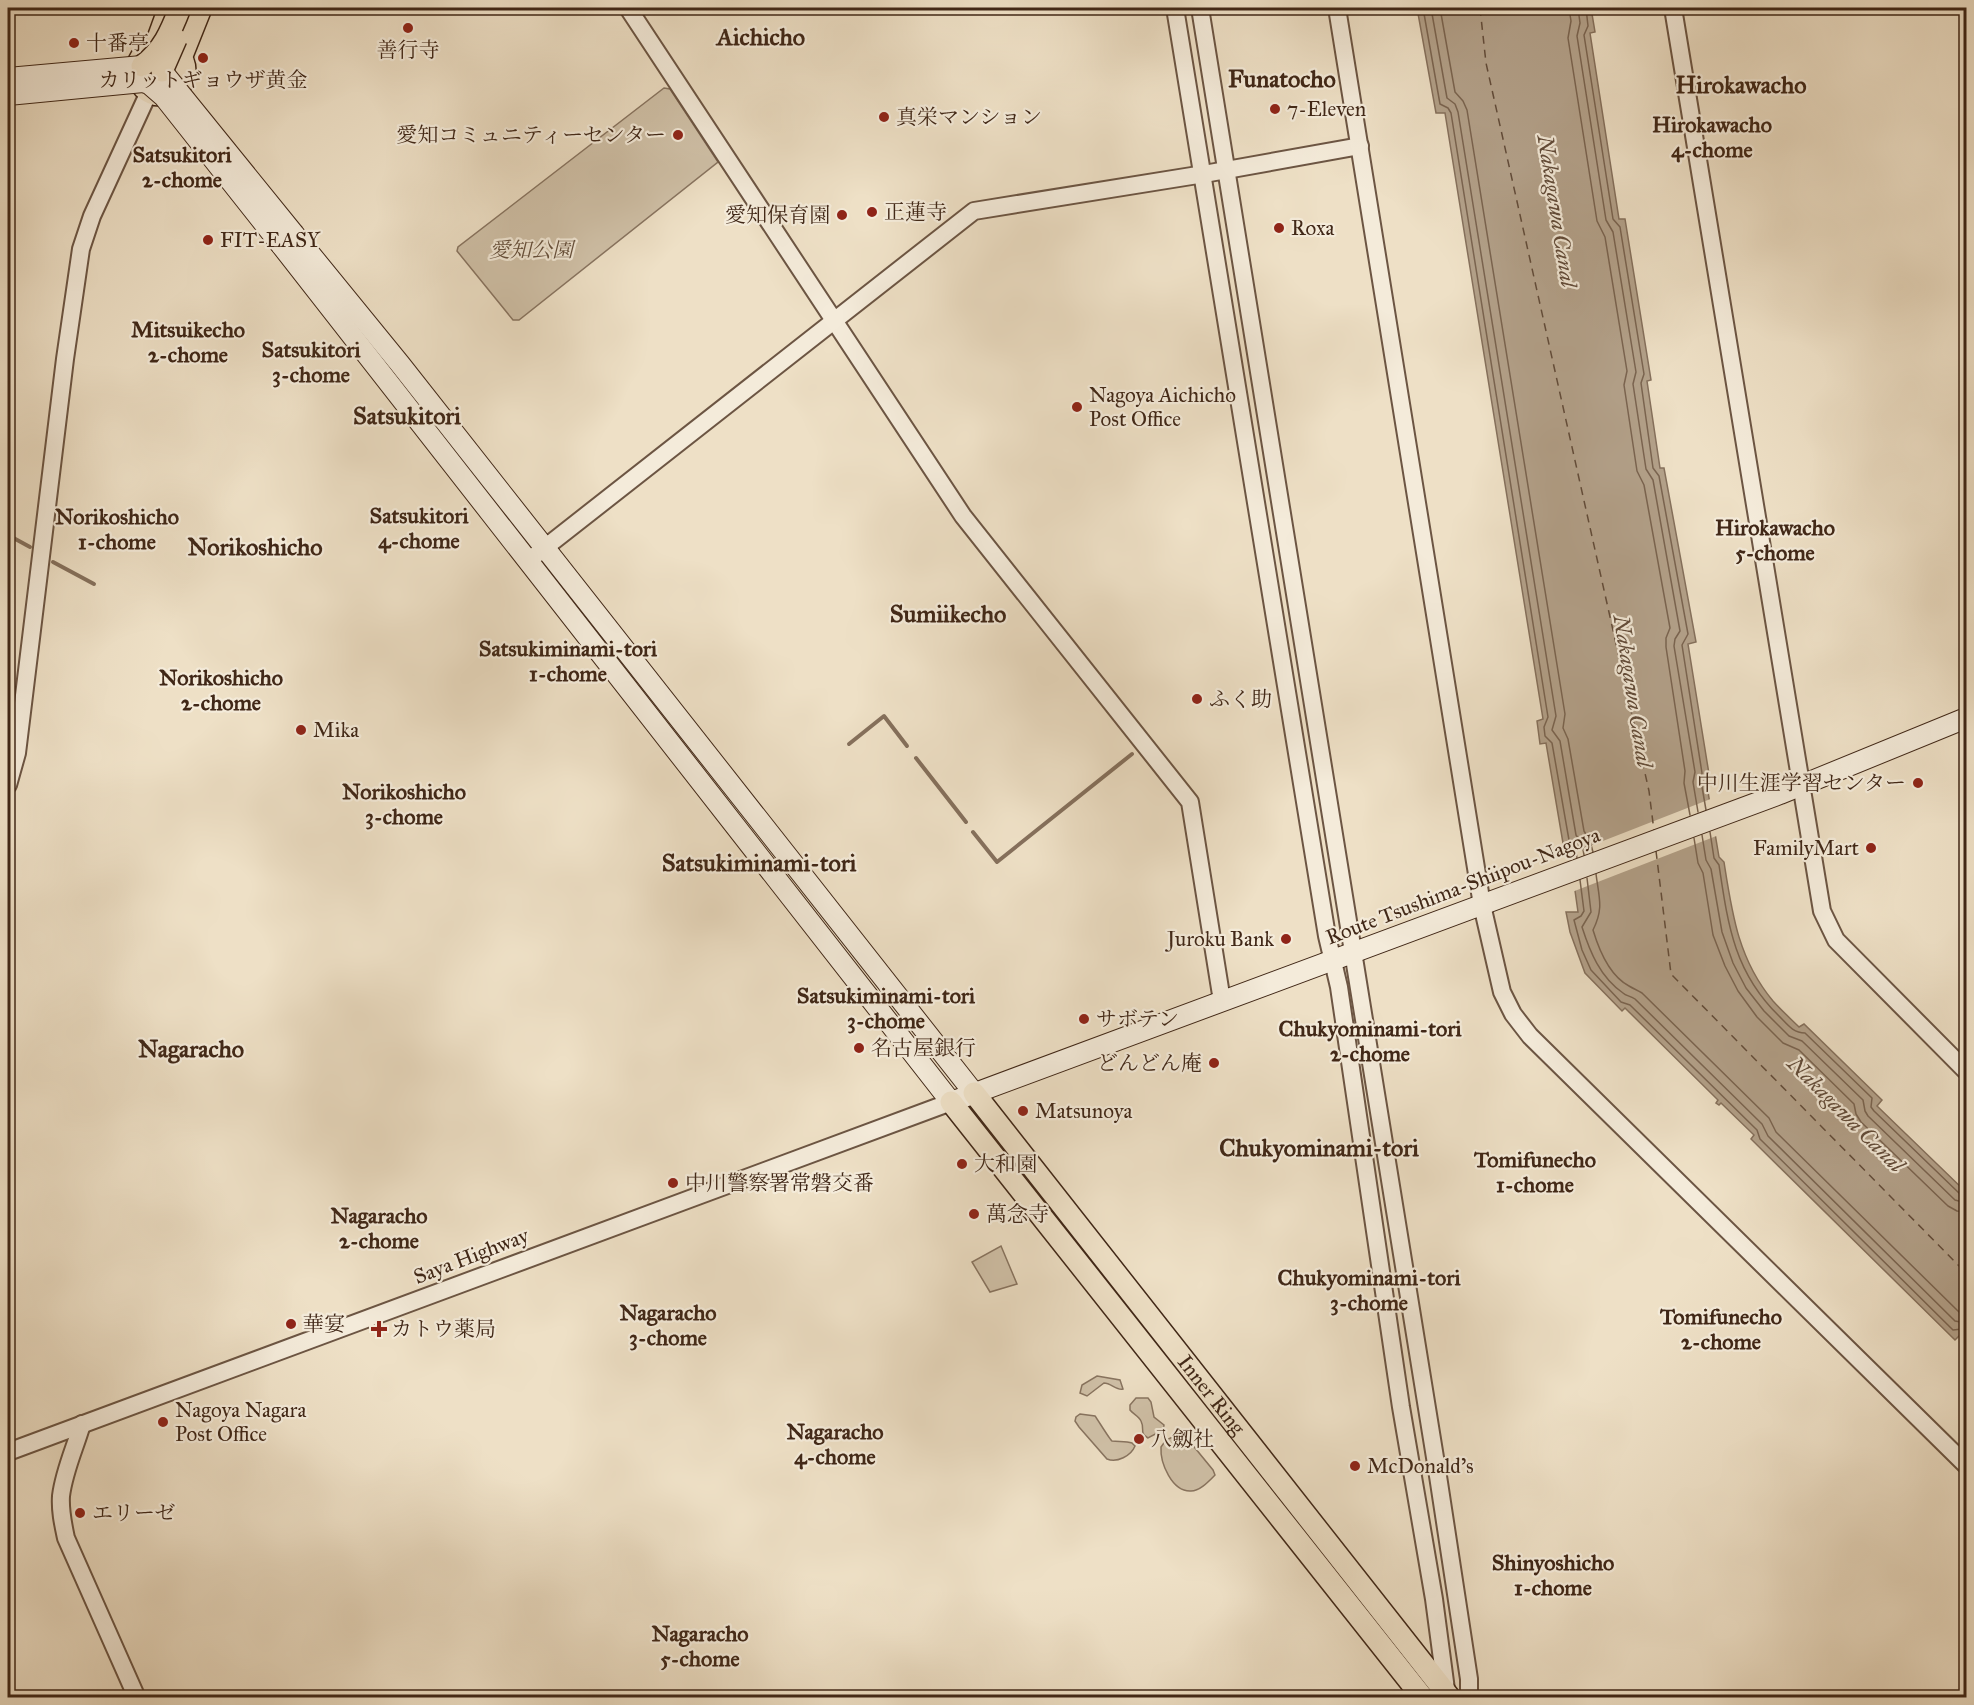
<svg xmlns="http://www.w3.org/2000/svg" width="1974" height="1705" font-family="'IM FELL Great Primer','Noto Serif JP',serif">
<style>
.green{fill:#d0c1a8;stroke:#887460;stroke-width:1.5}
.water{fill:#b3a18a;stroke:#85705c;stroke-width:1.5}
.pier{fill:#eee0c6}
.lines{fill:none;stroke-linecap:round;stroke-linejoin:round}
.shore{stroke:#7a6450;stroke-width:1.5}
.stream{stroke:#85705c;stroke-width:4}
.ferry{stroke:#624c3a;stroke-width:1.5;stroke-dasharray:8 6;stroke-linecap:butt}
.tertiary-casing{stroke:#6c5543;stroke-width:20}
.secondary-casing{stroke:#402717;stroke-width:22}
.primary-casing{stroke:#402717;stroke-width:24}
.tertiary{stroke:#f4ebda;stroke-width:16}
.secondary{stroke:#f4ebda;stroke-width:20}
.primary{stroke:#eee0c6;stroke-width:21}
.secondary-bridge-casing{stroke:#402717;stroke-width:22;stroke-linecap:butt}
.primary-bridge-casing{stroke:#402717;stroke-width:24;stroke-linecap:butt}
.secondary-bridge{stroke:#f4ebda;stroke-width:20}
.primary-bridge{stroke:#eee0c6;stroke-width:21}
.poi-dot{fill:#8f2418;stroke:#f4ebda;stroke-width:2}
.labels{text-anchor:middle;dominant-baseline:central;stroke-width:4.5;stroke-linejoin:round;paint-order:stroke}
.poi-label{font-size:21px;fill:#402717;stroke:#f4ebda;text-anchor:start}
.park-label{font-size:21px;font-style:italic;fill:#644e3b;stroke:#f4ebda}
.street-label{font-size:21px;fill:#402717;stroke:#f4ebda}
.neighbourhood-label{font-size:22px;font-weight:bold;fill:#402717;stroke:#f4ebda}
.water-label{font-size:22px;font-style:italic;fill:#624c3a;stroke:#f4ebda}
.quarter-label{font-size:24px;font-weight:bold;fill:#402717;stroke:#f4ebda}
</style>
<rect width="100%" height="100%" fill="#eee0c6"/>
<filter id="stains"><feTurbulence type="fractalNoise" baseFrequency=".00333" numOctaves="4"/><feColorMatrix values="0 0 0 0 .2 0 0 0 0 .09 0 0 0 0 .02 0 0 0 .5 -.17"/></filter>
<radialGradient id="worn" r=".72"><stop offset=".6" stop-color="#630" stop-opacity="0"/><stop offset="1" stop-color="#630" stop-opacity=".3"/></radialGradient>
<g class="green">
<path d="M664,88L670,89L718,162L519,320H513L457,251L458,247Z"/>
<path d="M1001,1246L1017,1284L990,1292L972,1262Z"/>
<path d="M1097,1376L1120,1380L1123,1389C1117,1391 1111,1383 1104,1383L1087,1396L1080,1393L1082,1385Z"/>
<path d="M1136,1398H1148L1151,1402L1154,1417L1164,1425L1163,1430L1148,1438C1139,1433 1145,1429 1141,1421C1139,1416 1133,1414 1130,1410V1405Z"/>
<path d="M1080,1414L1095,1416C1098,1420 1110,1440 1112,1441C1118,1442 1126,1441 1132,1443L1135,1446C1131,1456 1117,1463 1107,1459L1079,1427L1075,1421L1076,1417Z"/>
<path d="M1177,1435L1186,1437L1213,1470L1215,1475C1209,1481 1200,1491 1191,1491C1172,1492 1160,1463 1161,1447L1166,1440Z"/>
</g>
<path class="water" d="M1417,8H1591L1595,32L1590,33L1619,219H1625L1651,380L1647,381L1660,468H1664L1696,642L1688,644L1709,774L1706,780L1719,857L1724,862C1732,913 1738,959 1773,1001C1781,1010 1791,1019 1799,1027L1804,1024L1882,1100L1877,1106L1966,1192V1341L1960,1335L1955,1340L1751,1139L1754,1135L1721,1103L1719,1105L1716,1103L1718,1100L1625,1008L1622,1011L1585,973L1570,932L1566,912H1578L1569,848L1564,849L1546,743L1540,744L1537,721L1543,719L1445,113H1436Z"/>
<path class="pier" d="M1713,798L1719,835L1572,892L1567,855Z"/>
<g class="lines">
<g class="shore">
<path d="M1423,8L1440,104L1448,108L1451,113L1548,717L1544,727L1545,736L1552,743L1569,840L1575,846L1577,858"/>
<path d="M1431,8L1447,98L1455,104L1458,112L1556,716L1552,730L1560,741L1576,835L1582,844L1584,855"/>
<path d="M1440,8L1455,92L1463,101L1467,110L1565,714L1563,728L1568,739L1584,831L1590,841L1593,852"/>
<path d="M1569,8L1571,21L1568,38L1597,221L1605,237L1627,371L1624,385L1637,471L1644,485L1670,628L1666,638V647L1685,771L1684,783L1690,815"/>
<path d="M1578,8L1580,23L1577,36L1606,220L1613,232L1636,372L1633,384L1646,469L1653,480L1680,631L1675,639L1674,646L1695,772L1693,782L1698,812"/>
<path d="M1586,8L1588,26L1584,35L1613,219L1620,227L1644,374L1641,383L1653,468L1659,476L1688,634L1682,645L1702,773L1701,781L1706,810"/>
<path d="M1710,832L1714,858L1719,865C1728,925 1734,972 1779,1016C1787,1024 1793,1033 1805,1033L1872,1098L1871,1107L1874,1111L1960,1194L1966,1196"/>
<path d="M1702,835L1706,860L1711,869L1722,932L1733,963L1746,988L1764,1011L1789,1036L1802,1041L1863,1100L1865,1111L1868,1116L1955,1200L1966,1203"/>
<path d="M1694,838L1698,863L1703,873L1713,935L1725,966L1738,991L1757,1017L1783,1043L1799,1050L1854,1104L1856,1114L1861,1122L1948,1206L1957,1211L1966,1212"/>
<path d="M1596,874C1599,898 1604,908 1593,930C1599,950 1610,976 1629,986C1634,989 1637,990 1642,993L1769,1118L1776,1132L1959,1312L1966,1314"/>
<path d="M1587,878L1591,912L1582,927C1590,952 1600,977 1623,993C1626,996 1631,996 1635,999L1762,1124L1768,1136L1955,1321L1966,1323"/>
<path d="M1580,880L1584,911L1581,916L1574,920L1582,950L1591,970L1621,1002L1630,1005L1757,1130L1760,1139L1953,1330L1962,1329L1966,1332"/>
</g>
<g class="stream">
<path d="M8,535L30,547"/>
<path d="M53,562L94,584"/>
<path d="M849,744L884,716L907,746"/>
<path d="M916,758L966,822"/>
<path d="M973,832L997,862L1132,754"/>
</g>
<g class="ferry">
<path d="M1480,8L1486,63L1649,791L1654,831"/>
<path d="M1656,851L1671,974L1966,1273"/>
</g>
<g class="tertiary-casing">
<g id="tertiary">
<path d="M628,8L963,516L1190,802L1222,1001"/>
<path d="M1175,8L1307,814L1327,936L1339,987L1401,1407L1434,1599L1447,1697"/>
<path d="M1200,8L1438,1476L1469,1679V1698"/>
<path d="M1337,8L1482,905L1502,992L1513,1014L1530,1036L1966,1465"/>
<path d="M1673,8L1822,911L1836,940L1966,1071"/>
<path d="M528,561L974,211L1204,174L1360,146"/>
<path d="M8,785L17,753L65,359L81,249L92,216L149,92"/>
<path d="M82,1424C75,1448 64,1471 61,1496C60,1511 63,1524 66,1538L137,1698"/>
<path d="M8,1452L951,1102"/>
</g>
</g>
<g class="secondary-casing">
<g id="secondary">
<path d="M294,234L400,364L974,1093"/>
<path d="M281,245L951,1102L1780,794L1966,718"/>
</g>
</g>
<g class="primary-casing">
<g id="primary">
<path d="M157,41L169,8"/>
<circle cx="161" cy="71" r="24"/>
<path d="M181,58L201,8"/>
<path id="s1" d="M974,1093L1450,1698"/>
<path d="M951,1102L1423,1698"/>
</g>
</g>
<use href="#tertiary" class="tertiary"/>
<use href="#secondary" class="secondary"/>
<use href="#primary" class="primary"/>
<g class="secondary-bridge-casing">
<g id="secondary-bridge">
<path d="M162,71L294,234"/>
<path d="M8,78L142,66"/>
<path d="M8,95L143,82L149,84L164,97L281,245"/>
</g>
</g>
<g class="primary-bridge-casing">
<g id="primary-bridge">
<path d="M142,66C163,51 171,31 180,8"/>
<path d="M162,71L176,39"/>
</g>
</g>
<use href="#secondary-bridge" class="secondary-bridge"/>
<use href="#primary-bridge" class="primary-bridge"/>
</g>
<g class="poi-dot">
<circle cx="408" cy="28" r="6"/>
<circle cx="74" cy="43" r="6"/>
<circle cx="203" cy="58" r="6"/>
<circle cx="1275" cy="109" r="6"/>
<circle cx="884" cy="117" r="6"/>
<circle cx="678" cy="135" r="6"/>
<circle cx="872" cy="212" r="6"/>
<circle cx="842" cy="215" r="6"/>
<circle cx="1279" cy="228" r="6"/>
<circle cx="208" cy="240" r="6"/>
<circle cx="1077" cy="407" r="6"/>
<circle cx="1197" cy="699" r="6"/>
<circle cx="301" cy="730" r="6"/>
<circle cx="1918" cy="783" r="6"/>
<circle cx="1871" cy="848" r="6"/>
<circle cx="1286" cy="939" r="6"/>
<circle cx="1084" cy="1019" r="6"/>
<circle cx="859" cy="1048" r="6"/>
<circle cx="1214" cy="1063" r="6"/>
<circle cx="1023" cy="1111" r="6"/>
<circle cx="962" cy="1164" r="6"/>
<circle cx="673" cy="1183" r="6"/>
<circle cx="974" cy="1214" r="6"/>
<circle cx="291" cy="1324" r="6"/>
<path d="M376 1320h6v6h6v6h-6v6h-6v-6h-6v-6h6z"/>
<circle cx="163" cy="1422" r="6"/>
<circle cx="1139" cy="1439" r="6"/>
<circle cx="1355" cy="1466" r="6"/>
<circle cx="80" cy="1513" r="6"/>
</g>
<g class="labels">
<g class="poi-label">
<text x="86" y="43">十番亭</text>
<text x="408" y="50" text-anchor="middle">善行寺</text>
<text x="203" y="80" text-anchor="middle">カリットギョウザ黄金</text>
<text x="1287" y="109">7-Eleven</text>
<text x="896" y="117">真栄マンション</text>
<text x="666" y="135" text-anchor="end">愛知コミュニティーセンター</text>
<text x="884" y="212">正蓮寺</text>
<text x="830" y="215" text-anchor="end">愛知保育園</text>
<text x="1291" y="228">Roxa</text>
<text x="220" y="240">FIT-EASY</text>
<text x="1089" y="395">Nagoya Aichicho<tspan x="1089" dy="24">Post Office</tspan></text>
<text x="1209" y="699">ふく助</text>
<text x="313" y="730">Mika</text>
<text x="1906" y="783" text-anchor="end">中川生涯学習センター</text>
<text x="1859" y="848" text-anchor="end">FamilyMart</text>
<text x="1274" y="939" text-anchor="end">Juroku Bank</text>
<text x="1096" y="1019">サボテン</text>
<text x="871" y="1048">名古屋銀行</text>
<text x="1202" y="1063" text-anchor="end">どんどん庵</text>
<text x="1035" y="1111">Matsunoya</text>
<text x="974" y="1164">大和園</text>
<text x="685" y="1183">中川警察署常磐交番</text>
<text x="986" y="1214">萬念寺</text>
<text x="303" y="1324">華宴</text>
<text x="391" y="1329">カトウ薬局</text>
<text x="175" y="1410">Nagoya Nagara<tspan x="175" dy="24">Post Office</tspan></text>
<text x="1151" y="1439">八劔社</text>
<text x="1367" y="1466">McDonald's</text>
<text x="92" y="1513">エリーゼ</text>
</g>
<g class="park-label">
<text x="531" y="250">愛知公園</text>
</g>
<g class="street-label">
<text transform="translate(1463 886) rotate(-21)">Route Tsushima-Shiipou-Nagoya</text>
<text transform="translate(471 1256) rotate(-21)">Saya Highway</text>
<text stroke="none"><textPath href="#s1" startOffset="384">Inner Ring</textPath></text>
</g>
<g class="neighbourhood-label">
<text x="1712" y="124">Hirokawacho<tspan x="1712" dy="25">4-chome</tspan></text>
<text x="182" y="154">Satsukitori<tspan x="182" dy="25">2-chome</tspan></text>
<text x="188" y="329">Mitsuikecho<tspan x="188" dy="25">2-chome</tspan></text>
<text x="311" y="349">Satsukitori<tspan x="311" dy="25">3-chome</tspan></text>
<text x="419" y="515">Satsukitori<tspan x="419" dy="25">4-chome</tspan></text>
<text x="117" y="516">Norikoshicho<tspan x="117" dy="25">1-chome</tspan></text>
<text x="1775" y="527">Hirokawacho<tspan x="1775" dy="25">5-chome</tspan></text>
<text x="568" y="648">Satsukiminami-tori<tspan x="568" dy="25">1-chome</tspan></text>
<text x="221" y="677">Norikoshicho<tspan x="221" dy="25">2-chome</tspan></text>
<text x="404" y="791">Norikoshicho<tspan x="404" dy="25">3-chome</tspan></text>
<text x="886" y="995">Satsukiminami-tori<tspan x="886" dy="25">3-chome</tspan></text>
<text x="1370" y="1028">Chukyominami-tori<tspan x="1370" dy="25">2-chome</tspan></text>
<text x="1535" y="1159">Tomifunecho<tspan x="1535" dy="25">1-chome</tspan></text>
<text x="379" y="1215">Nagaracho<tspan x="379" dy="25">2-chome</tspan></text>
<text x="1369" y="1277">Chukyominami-tori<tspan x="1369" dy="25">3-chome</tspan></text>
<text x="668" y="1312">Nagaracho<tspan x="668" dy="25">3-chome</tspan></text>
<text x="1721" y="1316">Tomifunecho<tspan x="1721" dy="25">2-chome</tspan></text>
<text x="835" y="1431">Nagaracho<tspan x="835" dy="25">4-chome</tspan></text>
<text x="1553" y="1562">Shinyoshicho<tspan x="1553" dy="25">1-chome</tspan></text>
<text x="700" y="1633">Nagaracho<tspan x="700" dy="25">5-chome</tspan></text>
</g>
<g class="water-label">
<text transform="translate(1557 211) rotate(81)">Nakagawa Canal</text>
<text transform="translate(1633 691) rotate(81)">Nakagawa Canal</text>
<text transform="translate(1846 1114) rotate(45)">Nakagawa Canal</text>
</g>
<g class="quarter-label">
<text x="761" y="37">Aichicho</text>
<text x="1282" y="79">Funatocho</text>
<text x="1741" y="85">Hirokawacho</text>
<text x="407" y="416">Satsukitori</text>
<text x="255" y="547">Norikoshicho</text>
<text x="948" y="614">Sumiikecho</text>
<text x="759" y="863">Satsukiminami-tori</text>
<text x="191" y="1049">Nagaracho</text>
<text x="1319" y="1148">Chukyominami-tori</text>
</g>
</g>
<rect width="1974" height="1705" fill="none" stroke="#eee0c6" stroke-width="30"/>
<rect x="9" y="9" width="1956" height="1687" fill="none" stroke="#402717" stroke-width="3"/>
<rect x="15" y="15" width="1944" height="1675" fill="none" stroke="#402717" stroke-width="1.5"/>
<rect width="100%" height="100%" filter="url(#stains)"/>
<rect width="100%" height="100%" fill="url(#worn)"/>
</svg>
